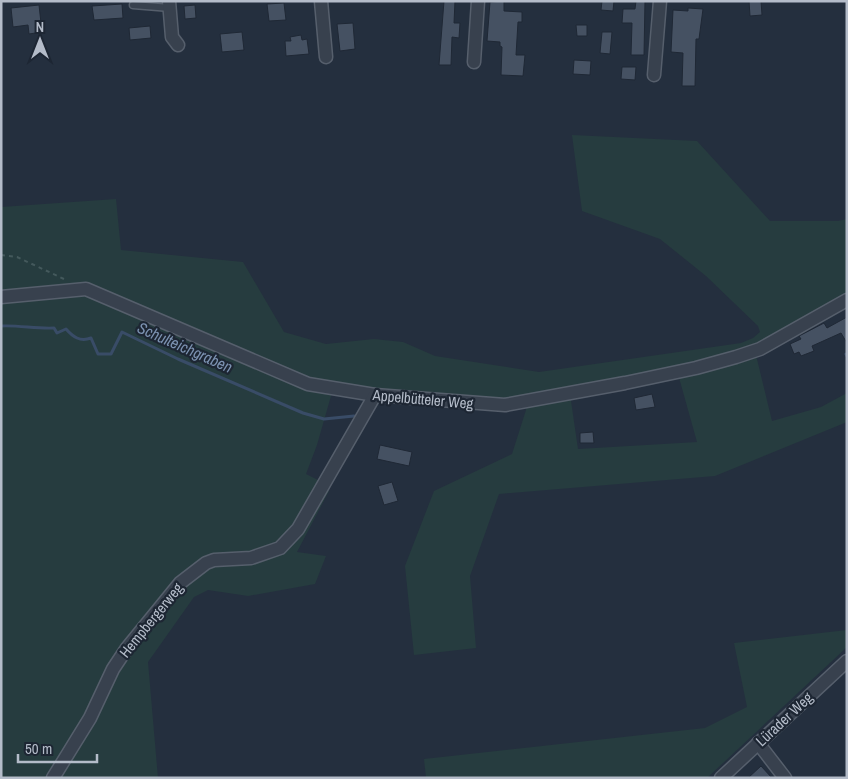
<svg xmlns="http://www.w3.org/2000/svg" width="848" height="779" font-family="'Archivo Narrow',sans-serif">
<style>
.green{fill:#263c3f;fill-rule:evenodd}
.lines{fill:none;stroke-linecap:round;stroke-linejoin:round}
.stream{stroke:#394c67;stroke-width:3}
.building{fill:#455162;stroke:#1f2835}
.lane-casing{stroke:#565f6c;stroke-width:9}
.street-casing{stroke:#565f6c;stroke-width:15}
.path{stroke:#44595c;stroke-width:2;stroke-dasharray:4 4;stroke-linecap:butt}
.lane{stroke:#38414e;stroke-width:6}
.street{stroke:#38414e;stroke-width:12}
.labels{text-anchor:middle;dominant-baseline:central;stroke-width:4.5;stroke-linejoin:round;paint-order:stroke}
.street-label{font-size:15px;fill:#b4bcc9;stroke:#1d2633}
.water-label{font-size:16px;font-style:italic;fill:#7c92b1;stroke:#1d2633}
</style>
<rect width="100%" height="100%" fill="#242f3e"/>
<g class="green">
<path d="M572,135L697,141L770,221H838L847,219V300L755,351L772,421L821,407L847,393V422L715,476L499,494L470,576L476,648L414,655L405,566L434,491L512,454L526,410V402L333,389L317,445L306,474L324,483L323,487L329,491L297,552L326,556L315,584L248,596L208,590L194,597L148,662L158,778H1V207L116,199L121,250L243,262L284,332L326,344L374,339L403,342L435,356L539,372L741,343L753,338L760,332L758,326L706,276L660,239L582,211ZM678,374L697,442L578,449L570,394Z"/>
<path d="M847,630V647L707,778H426L424,759L705,728L747,707L734,643Z"/>
</g>
<g class="lines">
<g class="stream">
<path d="M1,326C19,325 36,329 54,328L57,333L66,329C73,337 80,342 91,338L98,354H111L122,332L178,359L303,413L324,419L354,416"/>
<path d="M846,354L847,356"/>
</g>
</g>
<g class="building">
<path d="M444,1H455L454,23H460L459,38L452,37L451,65H439Z"/>
<path d="M504,1V11L522,12V22H518L516,55H525L523,76L501,75L502,47L500,46V42L487,41L490,2Z"/>
<path d="M602,1H614L613,11L601,10Z"/>
<path d="M636,1H645L644,55H631L632,23H622L623,9H635Z"/>
<path d="M749,1H761L762,15L750,16Z"/>
<path d="M284,3L286,20L269,21L267,4Z"/>
<path d="M122,4L123,18L94,20L92,6Z"/>
<path d="M39,5L42,32L29,34L28,25L13,27L11,8Z"/>
<path d="M195,5L196,18L185,19L184,6Z"/>
<path d="M688,8L703,9L699,39H696L695,86H682L683,53L671,52L673,10L688,11Z"/>
<path d="M353,23L355,49L340,51L337,24Z"/>
<path d="M576,25H587V36H577Z"/>
<path d="M150,26L151,38L130,40L129,28Z"/>
<path d="M242,32L244,50L222,52L220,34Z"/>
<path d="M602,32H612L610,54L600,53Z"/>
<path d="M301,35L302,40L307,39L309,54L286,56L285,41H291L290,37Z"/>
<path d="M574,60L591,61L590,75L573,74Z"/>
<path d="M622,67H636L635,80L621,79Z"/>
<path d="M847,317V343L841,333L812,346L814,351L801,356L799,352L794,354L790,344L801,339L799,336L824,323L827,328Z"/>
<path d="M652,394L655,407L636,410L634,398Z"/>
<path d="M593,432L594,443H580V433Z"/>
<path d="M380,445L412,452L409,466L377,459Z"/>
<path d="M392,482L398,501L384,505L378,486Z"/>
<path d="M761,766L772,778H748Z"/>
</g>
<g class="lines">
<g class="lane-casing">
<path id="lane" d="M133,5L170,8"/>
</g>
<g class="street-casing">
<g id="street">
<path d="M169,1L172,37L178,45"/>
<path d="M321,1L326,57"/>
<path d="M474,62L478,1"/>
<path d="M654,75L660,1"/>
<path d="M1,297L86,289L308,384L375,395L505,405L625,383L696,368L736,357L760,349L847,300"/>
<path d="M758,743L785,778"/>
<path d="M53,778L90,718L113,669L127,648L180,583L206,563L214,560L251,558L280,548L298,529L375,395"/>
<path d="M721,778L847,661"/>
</g>
</g>
<path class="path" d="M1,255L17,257L64,279"/>
<use href="#lane" class="lane"/>
<use href="#street" class="street"/>
</g>
<g class="labels">
<g class="street-label">
<text transform="translate(423 399) rotate(5)">Appelbütteler Weg</text>
<text transform="translate(151 620) rotate(-51)">Hempbergerweg</text>
<text transform="translate(784 719) rotate(-43)">Lürader Weg</text>
</g>
<g class="water-label">
<text transform="translate(185 347) rotate(24)">Schulteichgraben</text>
</g>
</g>
<rect width="848" height="779" fill="none" stroke="#b4bcc9" stroke-width="5"/>
<g transform="translate(40 40)" stroke="#1d2633" stroke-width="4" paint-order="stroke">
<path d="M0-4L9 19L0 12L-9 19Z" fill="#b4bcc9"/>
<text y="-8" font-size="14" font-weight="bold" text-anchor="middle" fill="#b4bcc9">N</text>
</g>
<path d="M18 754v8h79v-8" fill="none" stroke="#b4bcc9" stroke-width="2.5"/>
<text x="25" y="754" font-size="15" fill="#b4bcc9" stroke="#1d2633" stroke-width="4" paint-order="stroke">50 m</text>
</svg>
